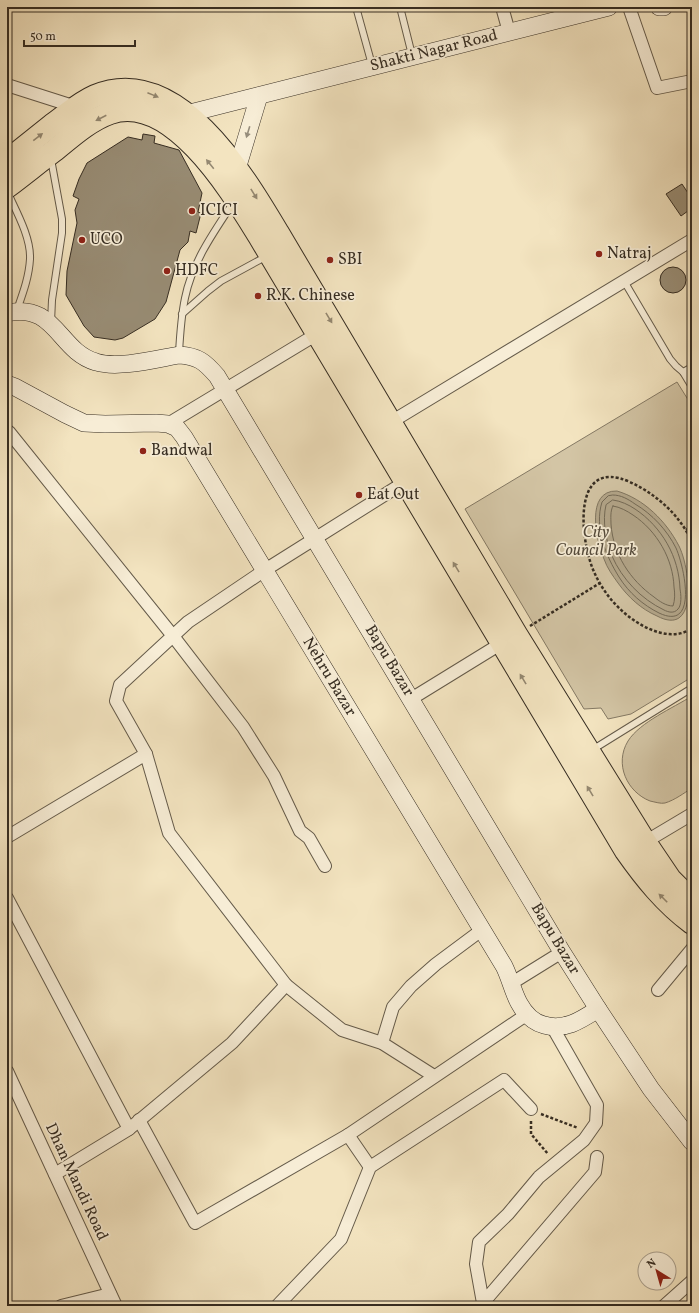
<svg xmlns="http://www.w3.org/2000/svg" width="699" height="1313" font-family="Vollkorn,serif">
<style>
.green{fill:#d3c5a5;stroke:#847964}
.water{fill:#b3a68a;stroke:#817660}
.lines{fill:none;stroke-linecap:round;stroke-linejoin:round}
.shore{stroke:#746a56;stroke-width:1}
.building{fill:#988c74;stroke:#362d22}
.lane-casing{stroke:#655b4a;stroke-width:8}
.street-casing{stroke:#655b4a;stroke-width:14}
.secondary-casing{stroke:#362d22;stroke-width:18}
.highway-casing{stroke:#362d22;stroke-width:24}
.path{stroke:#362d22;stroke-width:2.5;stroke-dasharray:3 2;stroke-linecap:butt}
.lane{stroke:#f7edd6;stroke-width:6}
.street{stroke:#f7edd6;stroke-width:12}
.secondary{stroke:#f7edd6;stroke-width:17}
.highway{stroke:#f3e4c0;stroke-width:22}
.oneway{fill:#948871}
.oneway2{fill:#968d7c}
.poi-dot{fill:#8f2418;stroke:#f7edd6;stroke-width:1.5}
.labels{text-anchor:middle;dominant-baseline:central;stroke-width:3.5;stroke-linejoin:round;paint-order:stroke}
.street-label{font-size:16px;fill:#362d22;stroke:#f7edd6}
.poi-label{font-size:16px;fill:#362d22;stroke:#f7edd6;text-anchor:start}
.park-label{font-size:16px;font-style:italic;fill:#554b3c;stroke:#f7edd6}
</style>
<rect width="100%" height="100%" fill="#f3e4c0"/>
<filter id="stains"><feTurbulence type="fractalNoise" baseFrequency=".005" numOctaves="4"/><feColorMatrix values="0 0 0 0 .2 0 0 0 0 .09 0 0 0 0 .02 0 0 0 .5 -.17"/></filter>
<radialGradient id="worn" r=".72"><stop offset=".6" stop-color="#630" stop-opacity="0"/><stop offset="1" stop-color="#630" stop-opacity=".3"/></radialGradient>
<g class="green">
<path d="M677,382L692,406V677L631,714L608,719L601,708L584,709L465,509Z"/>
<path d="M692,696V788C684,793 675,800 665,803C661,804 655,802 650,801C627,792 614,764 628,741C640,722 673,708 692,696Z"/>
</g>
<path class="water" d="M617,491C644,499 666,521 679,546C690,568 699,638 657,616C641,609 628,597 618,583C613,576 607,568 604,559C596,541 585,490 617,491Z"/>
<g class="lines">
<g class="shore">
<path d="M613,495C621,495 628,499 635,504C652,514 667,530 676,548C684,566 699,632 659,613C643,605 629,593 619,577C606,556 594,528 602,502L608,496Z"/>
<path d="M613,500C621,501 629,505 635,509C662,527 679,557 680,589C681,594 682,605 678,609C674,614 668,612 664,610C641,599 622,579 612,556C606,541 602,521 606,505Z"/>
<path d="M613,506C620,507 627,511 633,515C657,531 673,559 674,587C675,594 675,600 673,606C666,606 659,601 654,597C630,580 613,554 611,524C611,519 610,511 613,506Z"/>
</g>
</g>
<g class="building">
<path d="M143,134L155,136L154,143L179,150L202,193L198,212L201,213L196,233L190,231L188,242L180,250L166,302L155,319L123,338L115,340L94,337L84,326L66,295L67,271L77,223L75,210L79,199L73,196L79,179L87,163L128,137L142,140Z"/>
<path d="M682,184L692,199V208L681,216L666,194Z"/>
<circle cx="673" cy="280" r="13"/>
</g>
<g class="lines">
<g class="lane-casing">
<g id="lane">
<path d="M356,7L372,65"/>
<path d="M400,7L412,55"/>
<path d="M7,191C16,211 31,237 30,259C29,277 23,293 17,310"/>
<path d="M624,281L670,359L676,366L683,372L692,387"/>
<path d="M182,314L208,291L221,281L267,256"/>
<path d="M51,322L52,300L62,233V219L51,159"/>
<path d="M179,353C180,335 181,317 185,298C192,263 213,233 233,203"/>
<path d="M683,372L692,367"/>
<path d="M592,750L692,688"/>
</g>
</g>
<g class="street-casing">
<g id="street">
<path d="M502,7L509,32"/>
<path d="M629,7L657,88L692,81"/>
<path d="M7,85L76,107"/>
<path d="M391,422L692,240"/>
<path d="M168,424L317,334"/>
<path d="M9,432L173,636L243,727L274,776L300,831L309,838L325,866"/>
<path d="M411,699L502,643"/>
<path d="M146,754L116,701L120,685L188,622L265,570L405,482"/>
<path d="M7,837L146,754L169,833L286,985L232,1043L129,1129"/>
<path d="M645,842L692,814"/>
<path d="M7,898L129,1129L55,1174"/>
<path d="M512,983L562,952"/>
<path d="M286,985L342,1030L382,1043L434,1076"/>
<path d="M658,990L692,949"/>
<path d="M553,1028L597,1105L596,1123L584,1140L539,1177L508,1214L479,1242L476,1264L483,1303L595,1172L597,1157"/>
<path d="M382,1043L393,1007L411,986L436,964L483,929"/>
<path d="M7,1071L116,1306"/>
<path d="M139,1120L195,1223L348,1135L526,1015"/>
<path d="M348,1135L370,1167"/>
<path d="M61,1306L110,1294"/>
<path d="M277,1306L341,1239L370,1167L504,1080L531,1109"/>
<path d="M664,1306L692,1281"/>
</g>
</g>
<g class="secondary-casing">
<g id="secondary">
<path d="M659,7H664"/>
<path d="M186,114L609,7"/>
<path d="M237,169L259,96"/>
<path d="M7,313C56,302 58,351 96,362C118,369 156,359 179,355C198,356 205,362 217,376L562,952L598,1009L651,1089L692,1142"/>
<path d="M7,384L15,387L65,414L84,423L105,424L156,423L168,424L177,428L184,437L504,966C510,978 513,992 519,1003C525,1014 532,1022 544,1025C565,1031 581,1020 598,1009"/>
</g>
</g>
<g class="highway-casing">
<g id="highway">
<path d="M7,161C22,149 37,137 52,125C66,115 79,103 95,96C177,62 244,176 278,233L516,634L645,842L670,879L692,901"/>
<path d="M7,187C23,175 39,162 55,150C72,136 90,120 110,113C172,91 233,194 259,236L626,851C645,878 665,903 692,923"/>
</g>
</g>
<g class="path">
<path d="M686,530L692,526"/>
<path d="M692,542C680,515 656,494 630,482C570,455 580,543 595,574C606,598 627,620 652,630C665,635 680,637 692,628"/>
<path d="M530,626L600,583"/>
<path d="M688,631L692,638"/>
<path d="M541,1114L578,1128"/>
<path d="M531,1121V1134L548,1154"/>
</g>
<use href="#lane" class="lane"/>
<use href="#street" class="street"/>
<use href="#secondary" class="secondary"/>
<use href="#highway" class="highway"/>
</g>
<defs><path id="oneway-solid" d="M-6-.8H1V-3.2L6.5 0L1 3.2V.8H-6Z"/></defs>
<g class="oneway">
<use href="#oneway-solid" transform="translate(153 95) rotate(22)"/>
<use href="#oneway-solid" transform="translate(101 118) rotate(153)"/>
<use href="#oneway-solid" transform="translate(38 137) rotate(-38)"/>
<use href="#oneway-solid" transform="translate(210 164) rotate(-129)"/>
<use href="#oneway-solid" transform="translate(254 194) rotate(58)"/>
<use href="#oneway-solid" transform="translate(329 318) rotate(59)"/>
<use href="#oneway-solid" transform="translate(456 567) rotate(-121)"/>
<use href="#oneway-solid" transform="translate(523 679) rotate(-121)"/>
<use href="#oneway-solid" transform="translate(590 791) rotate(-121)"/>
<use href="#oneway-solid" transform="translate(663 898) rotate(-135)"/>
</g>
<use class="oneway2" href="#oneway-solid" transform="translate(248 132) rotate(107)"/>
<g class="poi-dot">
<circle cx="192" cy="211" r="4"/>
<circle cx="82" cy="240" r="4"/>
<circle cx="599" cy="254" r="4"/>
<circle cx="330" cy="260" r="4"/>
<circle cx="167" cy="271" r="4"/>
<circle cx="258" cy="296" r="4"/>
<circle cx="143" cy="451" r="4"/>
<circle cx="359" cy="495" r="4"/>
</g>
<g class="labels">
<g class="street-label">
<text transform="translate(434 51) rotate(-14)">Shakti Nagar Road</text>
<text transform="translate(389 661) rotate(59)">Bapu Bazar</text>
<text transform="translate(329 677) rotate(59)">Nehru Bazar</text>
<text transform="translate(555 939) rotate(59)">Bapu Bazar</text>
<text transform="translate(76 1182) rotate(65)">Dhan Mandi Road</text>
</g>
<g class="poi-label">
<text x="200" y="211">ICICI</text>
<text x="90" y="240">UCO</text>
<text x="607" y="254">Natraj</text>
<text x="338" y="260">SBI</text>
<text x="175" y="271">HDFC</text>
<text x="266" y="296">R.K. Chinese</text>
<text x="151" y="451">Bandwal</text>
<text x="367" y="495">Eat Out</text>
</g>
<g class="park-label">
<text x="596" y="533">City<tspan x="596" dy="18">Council Park</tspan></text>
</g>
</g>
<rect width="699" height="1313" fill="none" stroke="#f3e4c0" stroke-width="24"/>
<rect x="8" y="8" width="683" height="1297" fill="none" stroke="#362d22" stroke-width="2"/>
<rect x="12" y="12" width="675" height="1289" fill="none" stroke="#362d22"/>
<g transform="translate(657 1271) rotate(323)"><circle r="19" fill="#f7edd6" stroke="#aaa08e"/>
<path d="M0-3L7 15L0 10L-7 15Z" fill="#8f2418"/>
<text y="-6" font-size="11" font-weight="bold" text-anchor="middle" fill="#362d22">N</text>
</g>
<path d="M24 40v6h111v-6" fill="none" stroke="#362d22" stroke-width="2"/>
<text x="30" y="40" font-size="12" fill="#362d22" stroke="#f7edd6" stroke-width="3" paint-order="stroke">50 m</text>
<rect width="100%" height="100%" filter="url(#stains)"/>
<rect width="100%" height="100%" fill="url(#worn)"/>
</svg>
